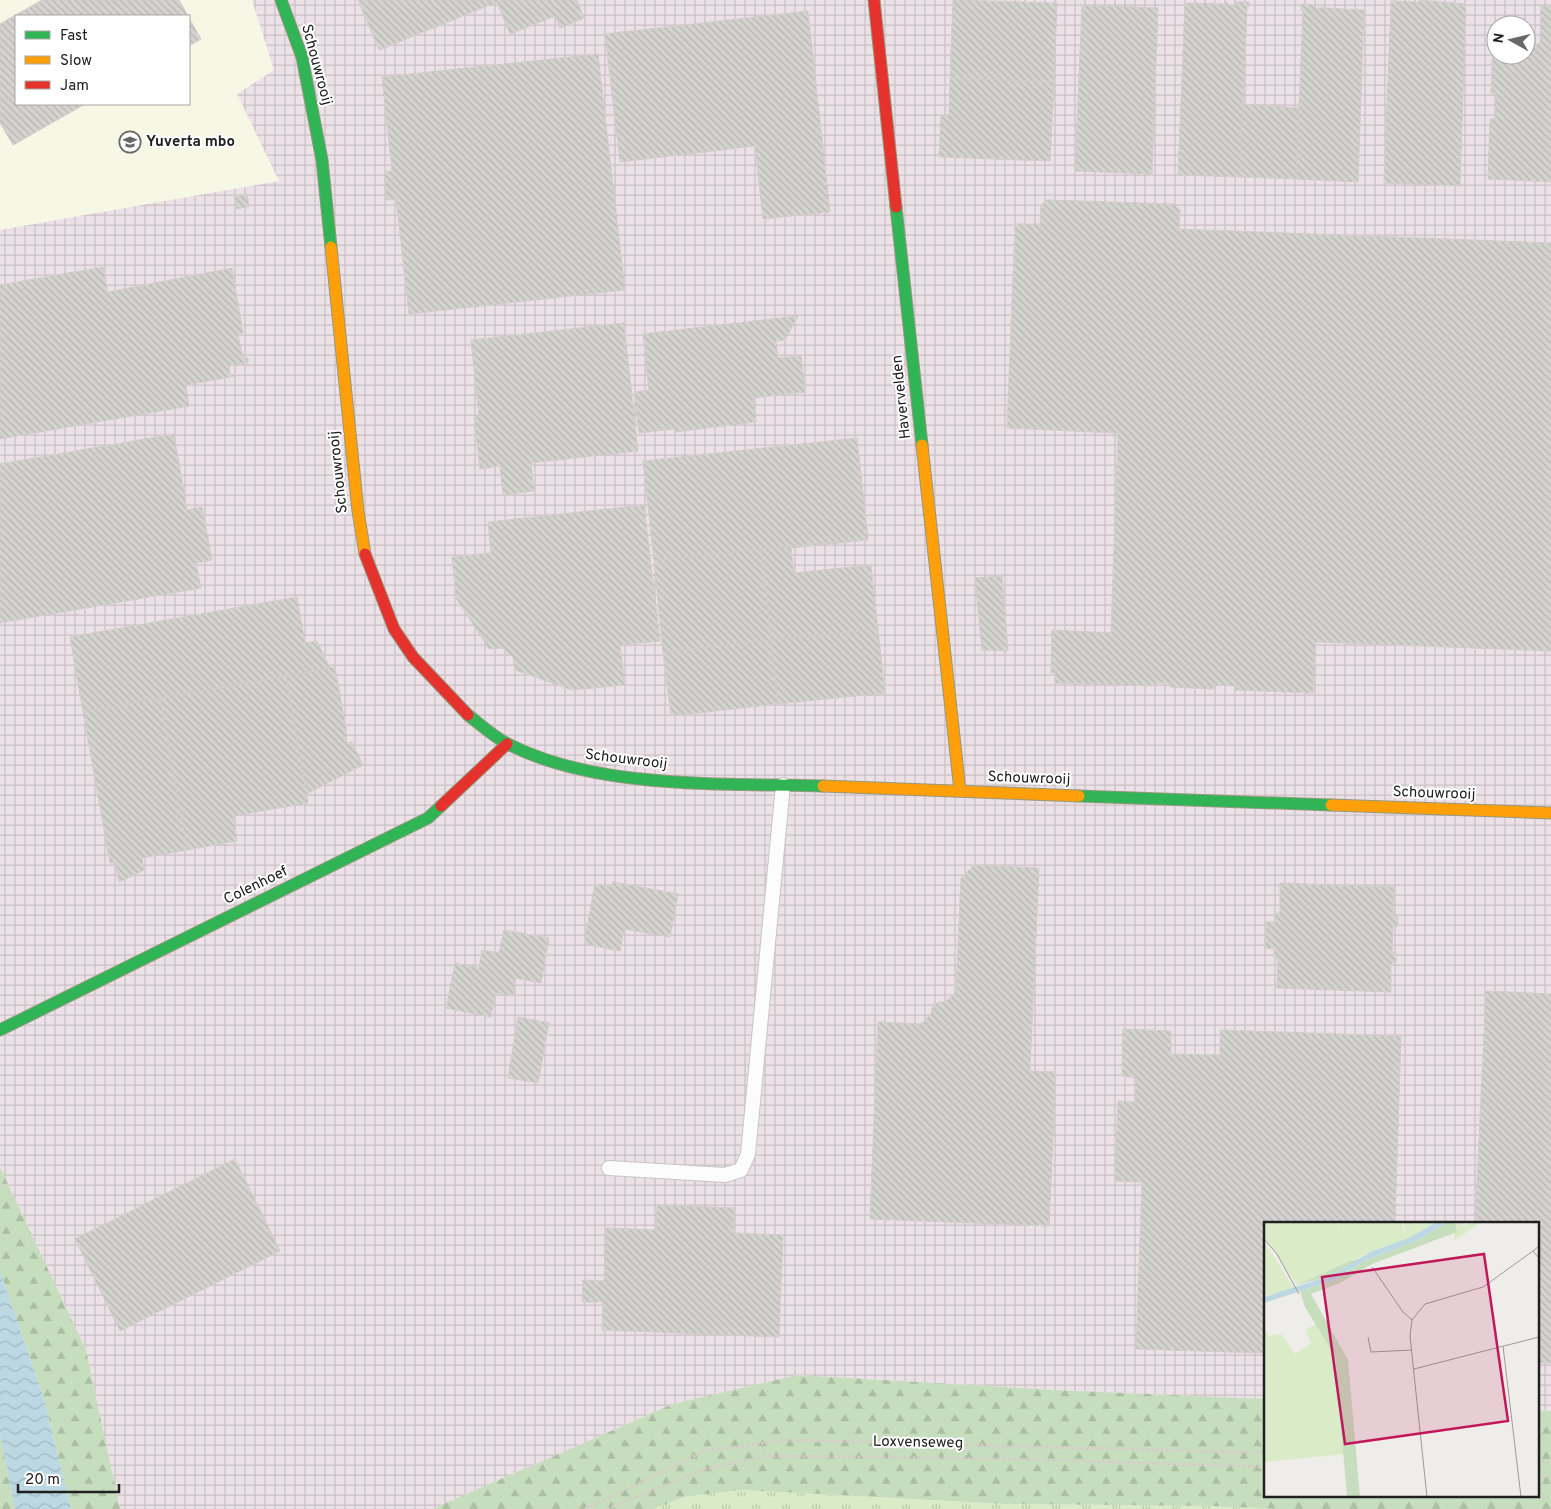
<svg xmlns="http://www.w3.org/2000/svg" width="1551" height="1509" font-family="Overpass,sans-serif">
<style>
.industrial{fill:url(#industrial-grid);fill-rule:evenodd}
.education{fill:#f6f7e5;fill-rule:evenodd}
.grass{fill:url(#grass-tufts)}
.forest{fill:url(#forest-firs)}
.water{fill:url(#water-waves)}
.building{fill:url(#building-back-hatch);stroke:#d1ceca}
.lines{fill:none;stroke-linecap:round;stroke-linejoin:round}
.lane-casing{stroke:#c7c6c5;stroke-width:16}
.fast-casing{stroke:#95997f;stroke-width:13}
.slow-casing{stroke:#95997f;stroke-width:13}
.jam-casing{stroke:#95997f;stroke-width:13}
.path{stroke:#d7cac7;stroke-width:3;stroke-dasharray:2.5 2.5;stroke-linecap:butt}
.lane{stroke:#fcfcfc;stroke-width:14}
.fast{stroke:#30b455;stroke-width:11}
.slow{stroke:#ff9f0a;stroke-width:11}
.jam{stroke:#e5322d;stroke-width:11}
.labels{text-anchor:middle;dominant-baseline:central;stroke-width:4;stroke-linejoin:round;paint-order:stroke}
.street-label{font-size:15px;fill:#202020;stroke:#fff}
.poi-label{font-size:15px;font-weight:bold;fill:#202020;stroke:#fff;text-anchor:start}
.inset-road{fill:none;stroke:#9c9b99;stroke-width:1}
.view{fill:#c2185b;fill-opacity:0.15;stroke:#c2185b;stroke-width:2.5}
.inset-edge{fill:none;stroke:#202020;stroke-width:2.5}
</style>
<defs>
<pattern id="industrial-grid" width="8" height="8" patternUnits="userSpaceOnUse" patternTransform="scale(1.25)"><rect width="8" height="8" fill="#ece1e7"/><path d="M0 4h8M4 0v8" fill="none" stroke="#cac1c6"/></pattern>
<pattern id="grass-tufts" width="24" height="20" patternUnits="userSpaceOnUse" patternTransform="scale(1.25)"><rect width="24" height="20" fill="#d9ecc7"/><path d="M3 7l-1-3M5 7V3M7 7l1-3M15 17l-1-3M17 17v-4M19 17l1-3" fill="none" stroke="#bacaab"/></pattern>
<pattern id="forest-firs" width="22" height="20" patternUnits="userSpaceOnUse" patternTransform="scale(1.25)"><rect width="22" height="20" fill="#c7debe"/><path d="M5 1l3.5 6h-7zM16 11l3.5 6h-7z" fill="#abbea3"/></pattern>
<pattern id="water-waves" width="16" height="10" patternUnits="userSpaceOnUse" patternTransform="scale(1.25)"><rect width="16" height="10" fill="#bcd8e2"/><path d="M0 5q4-4 8 0t8 0" fill="none" stroke="#a1b9c2"/></pattern>
<pattern id="building-back-hatch" width="6" height="6" patternUnits="userSpaceOnUse" patternTransform="scale(1.25)"><rect width="6" height="6" fill="#d5d3d0"/><path d="M-1 5l2 2M0 0l6 6M5-1l2 2" fill="none" stroke="#b7b5b2"/></pattern>
</defs>
<rect width="100%" height="100%" fill="#eeede9"/>
<path class="industrial" d="M0,0H1551V1411L1537,1410V1223H1265V1399L1055,1390L797,1375L673,1404L432,1509H120L86,1350L0,1167ZM16,16H189V104H16ZM1496,25H1526V55H1496Z"/>
<path class="education" d="M0,0H252L274,70L237,94L279,181L0,230ZM16,16H189V104H16Z"/>
<path class="grass" d="M741,1490L1005,1504L1213,1506L1279,1509H654L683,1497Z"/>
<g class="forest">
<path d="M0,1167L86,1350L120,1509H71L44,1399L0,1271Z"/>
<path d="M797,1375L1055,1390L1265,1399V1495H1537V1410L1551,1411V1509H1279L1213,1506L1005,1504L741,1490L683,1497L654,1509H432L673,1404Z"/>
<path d="M0,1434L15,1509H0Z"/>
</g>
<path class="water" d="M0,1271L44,1399L71,1509H15L0,1434Z"/>
<g class="building">
<path d="M42,0H179L188,16H16V104H85L13,145L0,123V24Z"/>
<path d="M358,0H577L584,18L560,28L555,16L510,34L497,2L379,50Z"/>
<path d="M953,0L1057,3L1054,82L950,78Z"/>
<path d="M1419,0L1466,4L1460,186L1384,183L1391,1L1419,2Z"/>
<path d="M1226,1L1228,5H1236V2H1249V7H1247L1240,177L1178,175L1185,3L1225,4Z"/>
<path d="M1301,4L1314,5V8H1322V5H1324V8L1364,10L1358,182L1296,179L1303,11H1301Z"/>
<path d="M1082,5L1158,8L1152,174L1075,171Z"/>
<path d="M1541,6L1551,7V182L1488,179L1490,119H1496V93H1491L1493,42H1496V55H1526V44H1540Z"/>
<path d="M808,11L830,212L763,219L755,146L620,162L605,34Z"/>
<path d="M189,18L201,39L189,46Z"/>
<path d="M598,54L625,290L409,314L396,199L387,200L384,172L392,171L382,77Z"/>
<path d="M950,78L1054,82L1050,161L939,157L941,116H949Z"/>
<path d="M1243,104L1299,108L1296,179L1240,177Z"/>
<path d="M247,194L249,206L237,209L234,196Z"/>
<path d="M1047,200L1173,204L1180,210L1179,229L1551,243V651L1316,642L1313,693L1235,690V686L1213,685V689L1170,687V683H1157V686L1055,683V673H1051L1052,630L1111,633L1118,433L1007,428L1015,224H1040L1041,205Z"/>
<path d="M103,267L108,292L232,268L243,333L238,334L243,359L248,358V363L229,366L230,375L235,374L236,376L186,385L189,406L0,439V285Z"/>
<path d="M798,316L785,340L776,341L778,358L801,356L805,392L753,398L756,422L675,432L674,429L639,433L634,392L649,390L643,334Z"/>
<path d="M624,323L638,451L531,463L534,491L503,495L500,466L480,469L474,417L479,416L471,340Z"/>
<path d="M174,434L187,510L202,507L212,560L196,563L201,588L0,623V464Z"/>
<path d="M857,438L868,538L654,561L643,461Z"/>
<path d="M644,505L660,641L620,645L625,685L572,690L515,670L513,657L502,648L489,649L456,598L452,557L491,553L488,522Z"/>
<path d="M868,538V540L791,548L794,573L871,565L878,629L771,640L761,549Z"/>
<path d="M761,549L771,640L663,652L654,561Z"/>
<path d="M1002,576L1008,651L982,650L975,578Z"/>
<path d="M297,597L305,643L317,641L330,668L83,712L70,637Z"/>
<path d="M878,629L885,693L778,704L771,640Z"/>
<path d="M771,640L778,704L671,716L663,652Z"/>
<path d="M335,667L347,734L346,743L352,742L363,765L306,794L286,676Z"/>
<path d="M286,676L308,803L233,816L237,841L187,850L160,698Z"/>
<path d="M160,698L187,850L142,858L144,870L119,882L115,863H110L83,712Z"/>
<path d="M974,865L1039,868L1030,1071L1056,1072L1049,1226L870,1219L878,1022L921,1024L931,1014L932,1008L938,1002H945L956,992L961,878Z"/>
<path d="M613,882L678,894L670,937L624,929L620,951L584,944L595,884L612,887Z"/>
<path d="M1280,883L1394,887L1393,917H1398L1397,927L1393,926L1392,953H1396V963H1391V992L1277,988L1278,959L1274,958V949L1265,948L1266,922H1275V913H1280Z"/>
<path d="M504,930L549,938L541,983L516,978L513,996L495,993L491,1017L446,1008L455,963L479,968L482,950L499,953Z"/>
<path d="M1486,991L1551,994V1363H1537V1223H1475Z"/>
<path d="M518,1017L549,1023L538,1083L508,1078Z"/>
<path d="M1123,1029L1171,1031V1054L1220,1055V1030L1401,1036L1395,1223H1265V1353L1136,1349L1142,1182L1115,1181L1118,1101L1135,1102L1136,1078L1122,1076Z"/>
<path d="M235,1159L280,1251L120,1331L75,1239Z"/>
<path d="M657,1205L734,1208L733,1233L783,1235L779,1337L602,1330L603,1302H582L583,1280L604,1281L606,1228L656,1230Z"/>
</g>
<g class="lines">
<g class="lane-casing">
<path id="lane" d="M609,1168L725,1175L741,1170L748,1154L783,785"/>
</g>
<g class="fast-casing">
<g id="fast">
<path d="M281,0L302,57L322,160L331,247"/>
<path d="M896,207L922,445"/>
<path d="M468,715C481,725 494,737 508,744C598,790 724,783 823,786"/>
<path d="M1079,796L1331,805"/>
<path d="M0,1030L428,818L441,806"/>
</g>
</g>
<g class="slow-casing">
<g id="slow">
<path d="M331,247L358,511L365,554"/>
<path d="M922,445L960,791"/>
<path d="M823,786L1079,796"/>
<path d="M1331,805L1551,813"/>
</g>
</g>
<g class="jam-casing">
<g id="jam">
<path d="M874,0L896,207"/>
<path d="M365,554L394,629L413,657L468,715"/>
<path d="M441,806L507,744"/>
</g>
</g>
<g class="path">
<path d="M1537,1462H1551"/>
<path d="M1537,1477H1551"/>
<path d="M585,1509L705,1451L786,1440L1265,1453"/>
<path d="M607,1509L705,1469L767,1456L1018,1459L1265,1467"/>
</g>
<use href="#lane" class="lane"/>
<use href="#fast" class="fast"/>
<use href="#slow" class="slow"/>
<use href="#jam" class="jam"/>
</g>
<defs>
<g id="university-ring" transform="scale(1.125)"><circle r="9.5" fill="#fff" stroke="#686866" stroke-width="1.5"/><path d="M0-5L7-2L0 1L-7-2ZM-4 1L0 2.5L4 1V4Q0 6-4 4Z" fill="#686866"/></g>
</defs>
<g fill-rule="evenodd">
<use href="#university-ring" x="130" y="142"/>
</g>
<g class="labels">
<g class="street-label">
<text transform="translate(316 65) rotate(75)">Schouwrooij</text>
<text transform="translate(902 397) rotate(-96)">Havervelden</text>
<text transform="translate(339 472) rotate(-96)">Schouwrooij</text>
<text transform="translate(626 760) rotate(7)">Schouwrooij</text>
<text transform="translate(1029 779) rotate(2)">Schouwrooij</text>
<text transform="translate(1434 794) rotate(2)">Schouwrooij</text>
<text transform="translate(256 886) rotate(-26)">Colenhoef</text>
<text transform="translate(918 1443) rotate(1)">Loxvenseweg</text>
</g>
<g class="poi-label">
<text x="146" y="142">Yuverta mbo</text>
</g>
</g>
<g transform="translate(1264 1222)">
<rect width="275" height="275" fill="#eeede9"/>
<path d="M0,0H70L76,4V0H137L141,13L140,0H173L145,16L113,27L33,63L0,14ZM191,0L199,3L217,0L190,19ZM0,22L8,32L30,66L0,74ZM52,101L71,134L81,232L0,240V106L5,114L17,112L31,132L47,121L42,108Z" fill="#d9ecc7"/>
<path d="M184,0H191L193,10L108,42L76,61L47,72L84,138L96,275H83L71,134L41,85L36,69L70,58L102,38L152,19ZM95,37L68,53L33,63L86,39Z" fill="#c7debe"/>
<path d="M173,0H184L152,19L102,38L70,58L0,81V75L68,53L106,30L145,16Z" fill="#bcd8e2"/>
<path class="inset-road" d="M0,17L13,32L35,72M275,24L269,29L275,36M108,45L139,90L148,98M104,115L107,130L148,128M239,124L257,275M150,147L275,115M163,275L146,114L148,98L161,82L219,65L269,29"/>
<path class="view" d="M220,32L244,199L81,222L58,55Z"/>
<rect width="275" height="275" class="inset-edge"/>
</g>
<rect x="15" y="15" width="175" height="90" fill="#ffffff" stroke="#a6a6a6"/>
<rect x="25" y="31" width="25" height="8" fill="#30b455" stroke="#a6a6a6"/>
<text x="60" y="40" font-size="15" fill="#202020">Fast</text>
<rect x="25" y="56" width="25" height="8" fill="#ff9f0a" stroke="#a6a6a6"/>
<text x="60" y="65" font-size="15" fill="#202020">Slow</text>
<rect x="25" y="81" width="25" height="8" fill="#e5322d" stroke="#a6a6a6"/>
<text x="60" y="90" font-size="15" fill="#202020">Jam</text>
<g transform="translate(1511 40) rotate(278)"><circle r="24" fill="#ffffff" stroke="#a6a6a6"/>
<path d="M0-4L9 19L0 12L-9 19Z" fill="#686866"/>
<text y="-8" font-size="14" font-weight="bold" text-anchor="middle" fill="#202020">N</text>
</g>
<path d="M18 1484v8h101v-8" fill="none" stroke="#202020" stroke-width="2.5"/>
<text x="25" y="1484" font-size="15" fill="#202020" stroke="#ffffff" stroke-width="4" paint-order="stroke">20 m</text>
</svg>
